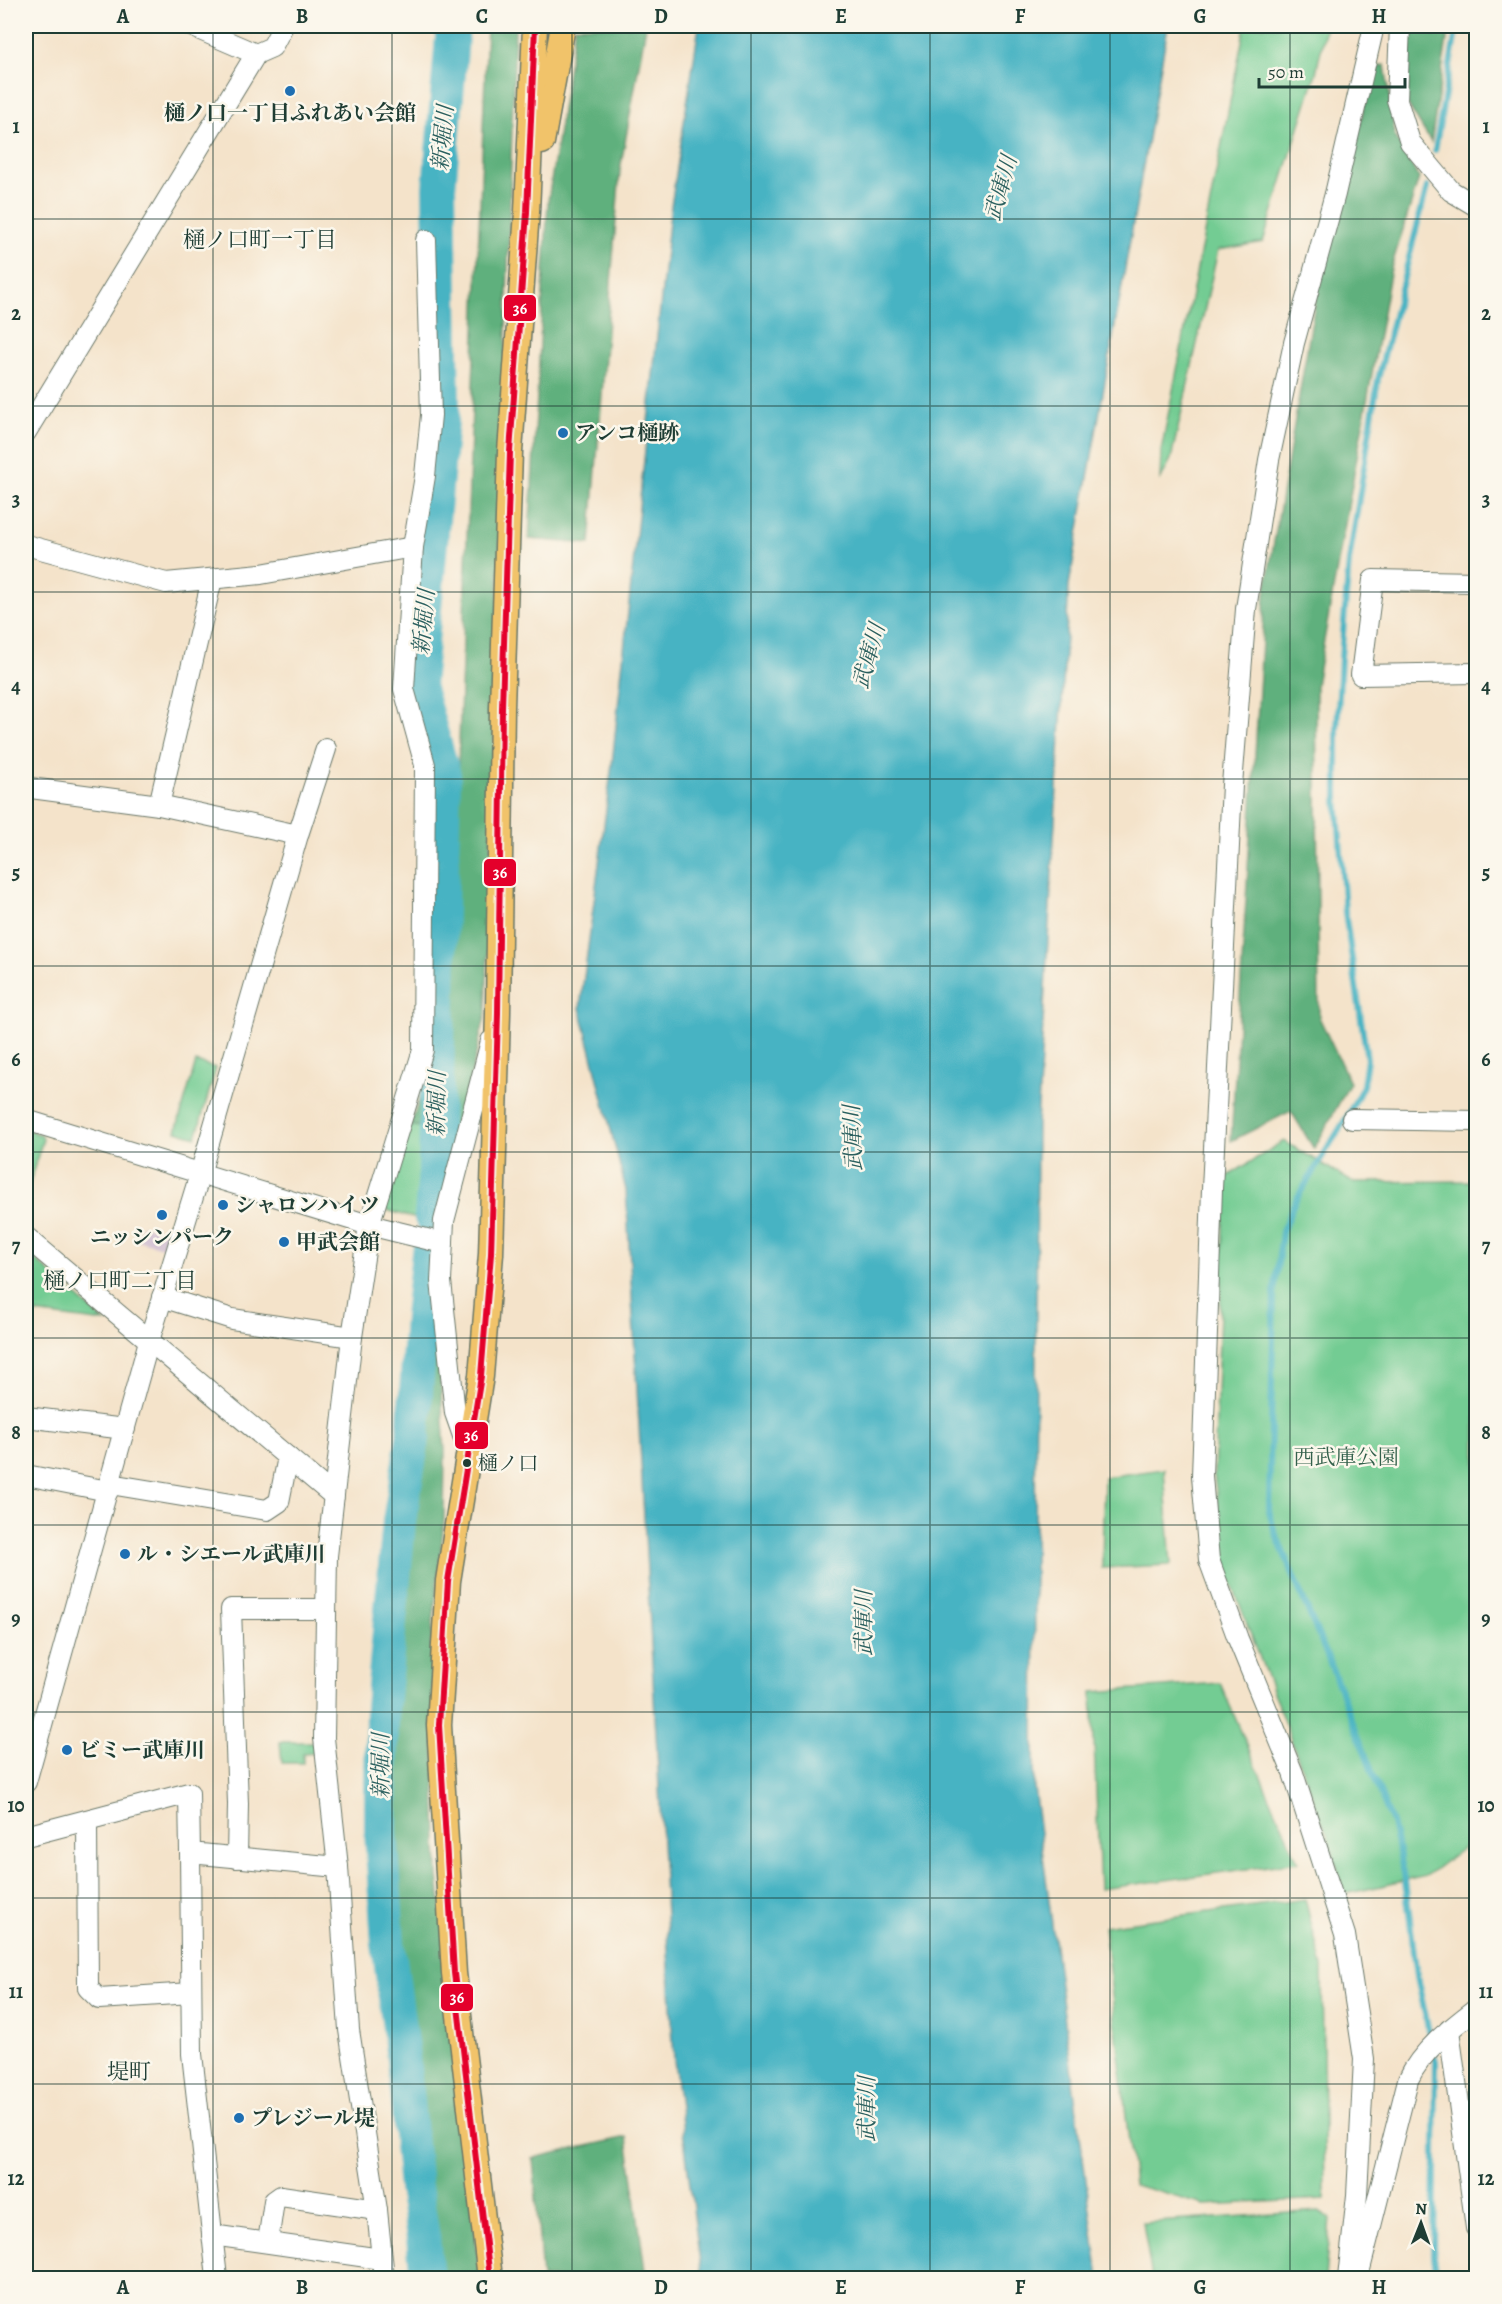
<svg xmlns="http://www.w3.org/2000/svg" width="1502" height="2304" font-family="Alegreya,'Noto Serif JP',serif">
<style>
.industrial{fill:#cfbdd0}
.green{fill:#73cc93;stroke:#498464;stroke-width:1.5}
.forest{fill:#5eb07d;stroke:#3e7658;stroke-width:1.5}
.water{fill:#46b3c3;stroke:#32787c;stroke-width:1.5}
.lines{fill:none;stroke-linecap:round;stroke-linejoin:round}
.stream{stroke:#46b3c3;stroke-width:6}
.river{stroke:#46b3c3;stroke-width:34}
.minor-casing{stroke:#6a7768;stroke-width:22}
.major-casing{stroke:#6a7768;stroke-width:27}
.minor{stroke:#fff;stroke-width:20}
.major{stroke:#f1c36a;stroke-width:24}
.bus-1-casing{stroke:#fbf7ec;stroke-width:10}
.bus-1{stroke:#e4002b;stroke-width:6}
.grid{fill:none;stroke:#1f3d34;stroke-width:1.5;stroke-opacity:0.55}
.poi-dot{fill:#1f6fb2;stroke:#fbf7ec;stroke-width:2}
.bus-dot{fill:#1f3d34;stroke:#fbf7ec;stroke-width:2}
.labels{text-anchor:middle;dominant-baseline:central;stroke-width:5;stroke-linejoin:round;paint-order:stroke}
.bus-label{font-size:20px;fill:#1f3d34;stroke:#fbf7ec;text-anchor:start}
.poi-label{font-size:21px;font-weight:bold;fill:#1f3d34;stroke:#fbf7ec;text-anchor:start}
.park-label{font-size:21px;fill:#34614c;stroke:#fbf7ec}
.water-label{font-size:22px;font-style:italic;fill:#2b605f;stroke:#fbf7ec}
.neighbourhood-label{font-size:22px;fill:#1f3d34;stroke:#fbf7ec}
.line-badge{stroke:#fbf7ec;stroke-width:2}
.badge-label{font-size:16px;text-anchor:middle;font-weight:bold;fill:#fff}
.neatline{fill:none;stroke:#1f3d34;stroke-width:2}
.grid-label{font-size:20px;text-anchor:middle;font-weight:bold;fill:#1f3d34}
</style>
<rect width="100%" height="100%" fill="#fbf7ec"/>
<filter id="ink" filterUnits="userSpaceOnUse"><feTurbulence type="fractalNoise" baseFrequency=".0167" numOctaves="2"/><feDisplacementMap in="SourceGraphic" scale="12" xChannelSelector="R" yChannelSelector="G"/><feConvolveMatrix kernelMatrix="1 2 1 2 8 2 1 2 1" color-interpolation-filters="sRGB"/></filter>
<filter id="wash" filterUnits="userSpaceOnUse"><feTurbulence type="fractalNoise" baseFrequency=".008" numOctaves="4" result="noise"/><feDisplacementMap in="SourceGraphic" scale="24" xChannelSelector="R" yChannelSelector="G"/><feGaussianBlur stdDeviation="1.35" result="paint"/><feColorMatrix in="noise" values="0 0 0 0 0 0 0 0 0 0 0 0 0 0 0 0 0 1.4 0 .05"/><feComposite in="paint" operator="in"/></filter>
<g filter="url(#wash)">
<rect width="100%" height="100%" fill="#f4e3ca"/>
<path class="industrial" d="M142,1225L170,1234L166,1248L137,1240Z"/>
<g class="green">
<path d="M1245,26H1326L1316,73L1263,242L1218,250L1171,459L1160,481L1161,451Z"/>
<path d="M196,1062L216,1068L196,1137L176,1131Z"/>
<path d="M410,1125L431,1129L423,1221L383,1209Z"/>
<path d="M26,1129L41,1135L43,1139L26,1195Z"/>
<path d="M1284,1141L1352,1182L1476,1181V1838L1426,1876L1345,1894L1329,1840L1227,1571L1214,1475L1225,1178Z"/>
<path d="M28,1253L105,1322L26,1312V1259Z"/>
<path d="M1164,1469L1171,1565L1102,1568L1104,1477Z"/>
<path d="M1220,1683L1298,1862L1100,1889L1092,1692Z"/>
<path d="M280,1742H315L316,1753L303,1754V1763H282Z"/>
<path d="M1305,1899L1322,1967L1325,2199L1204,2205L1134,2185L1104,1926Z"/>
<path d="M1319,2211L1330,2218L1325,2278H1152L1143,2223Z"/>
</g>
<g class="forest">
<path d="M487,26H515L486,1013L447,1174L439,1172L441,1130L410,1125L448,1022Z"/>
<path d="M575,26H646L620,170L590,544L529,539L548,201Z"/>
<path d="M1411,26H1449L1431,142L1407,103Z"/>
<path d="M1385,65L1395,137L1419,178L1391,268L1316,685L1319,1017L1350,1083L1314,1149L1291,1111L1231,1141L1265,594L1319,280L1375,67Z"/>
<path d="M427,1331H437L445,1451L444,1520L431,1643L438,1876L480,2278H440L411,2051L390,1818L393,1698L408,1516Z"/>
<path d="M627,2137L646,2278H542L533,2158Z"/>
</g>
<path class="water" d="M699,26H1168L1069,585L1037,1125L1034,1788L1099,2278H702L674,2060L626,1190L580,1008L612,764L670,213Z"/>
<g class="lines">
<g class="stream">
<path d="M1435,150L1457,26"/>
<path d="M1427,187L1378,379L1349,561L1341,658L1337,730V797L1345,912L1367,1059L1363,1086L1348,1115L1294,1203L1282,1232L1274,1294L1269,1510L1274,1530L1328,1658L1392,1823L1404,1873L1417,1977L1431,2042"/>
<path d="M1433,2052L1436,2061L1434,2256L1437,2278"/>
</g>
<g class="river">
<path d="M431,1217L435,1172L444,775L418,686L443,410L439,188L453,26"/>
<path d="M427,2278L423,2237L415,2187L403,2058L388,1943L381,1830L382,1709L399,1522L413,1438L421,1318L428,1253"/>
</g>
</g>
</g>
<g filter="url(#ink)">
<g class="lines">
<g class="minor-casing">
<g id="minor">
<path d="M191,26L256,54"/>
<path d="M1400,26L1397,100L1410,142L1451,191L1476,206"/>
<path d="M26,432L256,54L272,47L283,26"/>
<path d="M26,545L166,583L261,574L413,547"/>
<path d="M1476,582L1373,580L1361,675L1476,673"/>
<path d="M31,788L159,805L298,835L326,749"/>
<path d="M159,805L212,579"/>
<path d="M1352,1119L1476,1121"/>
<path d="M26,1120L369,1225L443,1243"/>
<path d="M26,1237L334,1496"/>
<path d="M162,1297L232,1319L352,1337"/>
<path d="M26,1417L125,1429"/>
<path d="M468,1450L455,1413L441,1281L444,1221L491,1041"/>
<path d="M26,1475L108,1491"/>
<path d="M110,1484L267,1510L279,1502L288,1457"/>
<path d="M26,1782L149,1341L200,1174L298,835"/>
<path d="M87,1820L88,1988L99,1999L191,1993"/>
<path d="M26,1836L189,1793L190,1853L338,1867"/>
<path d="M190,1853L192,2054L217,2278"/>
<path d="M237,1858L238,1804L231,1609H326"/>
<path d="M1449,2030L1476,2228"/>
<path d="M212,2235L381,2259"/>
<path d="M268,2242L274,2201L281,2196L377,2210"/>
<path d="M1359,2273L1408,2080C1421,2051 1451,2028 1476,2009"/>
<path d="M384,2278L377,2210L349,2030L338,1867L324,1738L327,1556L352,1337L369,1225L423,1050L425,765L404,689L413,547L425,476L431,415L426,240"/>
<path d="M1348,2278L1357,2195L1364,2059L1345,1935L1293,1773L1238,1639L1209,1560L1202,1476L1212,1189L1232,785L1246,609L1269,460L1294,343L1335,194L1374,26"/>
</g>
</g>
<g class="major-casing">
<g id="major">
<path d="M542,142L563,26"/>
<path d="M490,2278L454,1973L439,1725L448,1581L481,1376L491,1254L498,1013L502,708L510,452L527,212L535,26"/>
</g>
</g>
<use href="#minor" class="minor"/>
<use href="#major" class="major"/>
<g class="bus-1-casing">
<path id="bus-1" d="M490,2278L454,1973L439,1725L448,1581L481,1376L491,1254L498,1013L502,708L510,452L527,212L535,26"/>
</g>
<use href="#bus-1" class="bus-1"/>
</g>
</g>
<path class="grid" d="M213,26V2278M392,26V2278M572,26V2278M751,26V2278M930,26V2278M1110,26V2278M1290,26V2278M26,219H1476M26,406H1476M26,592H1476M26,779H1476M26,966H1476M26,1152H1476M26,1338H1476M26,1525H1476M26,1712H1476M26,1898H1476M26,2084H1476"/>
<g class="poi-dot">
<circle cx="290" cy="91" r="6"/>
<circle cx="563" cy="433" r="6"/>
<circle cx="223" cy="1205" r="6"/>
<circle cx="162" cy="1215" r="6"/>
<circle cx="284" cy="1242" r="6"/>
<circle cx="125" cy="1554" r="6"/>
<circle cx="67" cy="1750" r="6"/>
<circle cx="239" cy="2118" r="6"/>
</g>
<circle class="bus-dot" cx="467" cy="1463" r="5"/>
<g class="labels">
<g class="bus-label">
<text x="478" y="1463">樋ノ口</text>
</g>
<g class="poi-label">
<text x="290" y="113" text-anchor="middle">樋ノ口一丁目ふれあい会館</text>
<text x="575" y="433">アンコ樋跡</text>
<text x="235" y="1205">シャロンハイツ</text>
<text x="162" y="1237" text-anchor="middle">ニッシンパーク</text>
<text x="296" y="1242">甲武会館</text>
<text x="137" y="1554">ル・シエール武庫川</text>
<text x="79" y="1750">ビミー武庫川</text>
<text x="251" y="2118">プレジール堤</text>
</g>
<g class="park-label">
<text x="1346" y="1457">西武庫公園</text>
</g>
<g class="water-label">
<text transform="translate(443 138) rotate(-85)">新堀川</text>
<text transform="translate(1001 188) rotate(-74)">武庫川</text>
<text transform="translate(424 622) rotate(-85)">新堀川</text>
<text transform="translate(869 656) rotate(-74)">武庫川</text>
<text transform="translate(437 1104) rotate(-89)">新堀川</text>
<text transform="translate(853 1138) rotate(-92)">武庫川</text>
<text transform="translate(864 1623) rotate(-90)">武庫川</text>
<text transform="translate(381 1766) rotate(-90)">新堀川</text>
<text transform="translate(867 2109) rotate(-90)">武庫川</text>
</g>
<g class="neighbourhood-label">
<text x="260" y="240">樋ノ口町一丁目</text>
<text x="120" y="1281">樋ノ口町二丁目</text>
<text x="129" y="2072">堤町</text>
</g>
</g>
<g class="line-badge">
<rect x="503" y="294" width="34" height="28" rx="6" fill="#e4002b"/>
<rect x="483" y="858" width="34" height="29" rx="6" fill="#e4002b"/>
<rect x="454" y="1421" width="35" height="29" rx="6" fill="#e4002b"/>
<rect x="440" y="1983" width="34" height="29" rx="6" fill="#e4002b"/>
</g>
<g class="badge-label">
<text x="520" y="314">36</text>
<text x="500" y="878">36</text>
<text x="471" y="1441">36</text>
<text x="457" y="2003">36</text>
</g>
<rect width="1502" height="2304" fill="none" stroke="#fbf7ec" stroke-width="66"/>
<g transform="translate(1421 2223) rotate(1)" stroke="#fbf7ec" stroke-width="4.5" paint-order="stroke">
<path d="M0-4.5L10 22L0 15L-10 22Z" fill="#1f3d34"/>
<text y="-9" font-size="16" font-weight="bold" text-anchor="middle" fill="#1f3d34">N</text>
</g>
<path d="M1259 78v9h146v-9" fill="none" stroke="#1f3d34" stroke-width="3"/>
<text x="1268" y="78" font-size="18" fill="#1f3d34" stroke="#fbf7ec" stroke-width="4.5" paint-order="stroke">50 m</text>
<rect x="33" y="33" width="1436" height="2238" class="neatline"/>
<g class="grid-label">
<text x="123" y="23">A</text>
<text x="302" y="23">B</text>
<text x="482" y="23">C</text>
<text x="661" y="23">D</text>
<text x="841" y="23">E</text>
<text x="1020" y="23">F</text>
<text x="1200" y="23">G</text>
<text x="1379" y="23">H</text>
<text x="16" y="133">1</text>
<text x="1486" y="133">1</text>
<text x="16" y="320">2</text>
<text x="1486" y="320">2</text>
<text x="16" y="506">3</text>
<text x="1486" y="506">3</text>
<text x="16" y="693">4</text>
<text x="1486" y="693">4</text>
<text x="16" y="879">5</text>
<text x="1486" y="879">5</text>
<text x="16" y="1066">6</text>
<text x="1486" y="1066">6</text>
<text x="16" y="1252">7</text>
<text x="1486" y="1252">7</text>
<text x="16" y="1439">8</text>
<text x="1486" y="1439">8</text>
<text x="16" y="1625">9</text>
<text x="1486" y="1625">9</text>
<text x="16" y="1812">10</text>
<text x="1486" y="1812">10</text>
<text x="16" y="1998">11</text>
<text x="1486" y="1998">11</text>
<text x="16" y="2185">12</text>
<text x="1486" y="2185">12</text>
<text x="123" y="2294">A</text>
<text x="302" y="2294">B</text>
<text x="482" y="2294">C</text>
<text x="661" y="2294">D</text>
<text x="841" y="2294">E</text>
<text x="1020" y="2294">F</text>
<text x="1200" y="2294">G</text>
<text x="1379" y="2294">H</text>
</g>
</svg>
